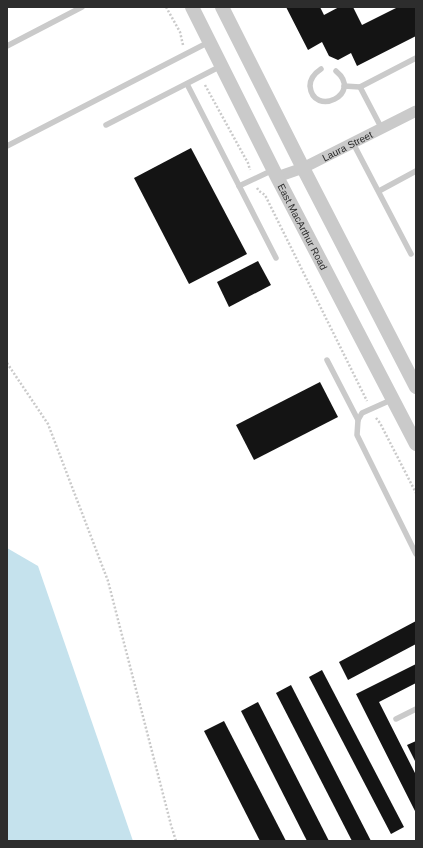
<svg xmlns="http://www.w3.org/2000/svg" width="423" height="848" font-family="Arial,sans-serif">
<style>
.water{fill:#c5e2ed}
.building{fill:#141414}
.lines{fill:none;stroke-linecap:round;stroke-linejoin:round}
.path{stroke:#cacaca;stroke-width:2.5;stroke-dasharray:2 2;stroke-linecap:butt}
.service{stroke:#cacaca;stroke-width:5.5}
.minor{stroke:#cacaca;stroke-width:11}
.tertiary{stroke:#cacaca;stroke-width:14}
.labels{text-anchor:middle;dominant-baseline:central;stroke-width:4;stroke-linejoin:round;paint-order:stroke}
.street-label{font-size:10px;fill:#2d2d2d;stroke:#fff}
</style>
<rect width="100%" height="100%" fill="#fff"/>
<path class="water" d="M7,548L38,566L133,841H7Z"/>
<g class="building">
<path d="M286,7H320L324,15L339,7H353L362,25L398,7H416V36L357,66L351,53L338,60L329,56L322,42L308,50Z"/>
<path d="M191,148L247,254L189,284L134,178Z"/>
<path d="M258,261L271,285L229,307L217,282Z"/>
<path d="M320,382L338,417L254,460L236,425Z"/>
<path d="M416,621V644L348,680L339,662Z"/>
<path d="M416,664V683L379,702L416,775V813L356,694Z"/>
<path d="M322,670L404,827L391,834L309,677Z"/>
<path d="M291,685L371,841H352L276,693Z"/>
<path d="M258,702L329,841H307L241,711Z"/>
<path d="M224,721L286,841H260L204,731Z"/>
<path d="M416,741V763L407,745Z"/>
</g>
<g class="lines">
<g class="path">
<path d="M166,7L180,32L183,45"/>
<path d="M205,85L248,163L250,170"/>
<path d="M257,188L259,191L265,195L367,401"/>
<path d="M7,363L48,424L108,581L171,825L176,841"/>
<path d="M376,418L380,423L416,493"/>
</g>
<g class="service">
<path d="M7,46L82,7"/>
<path d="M321,69C315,73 310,78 310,86C313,118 364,94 336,71"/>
<path d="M187,84L276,258"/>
<path d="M344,86L360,87"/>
<path d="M106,125L221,66"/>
<path d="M382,129L360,87L416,58"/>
<path d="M353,143L411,254"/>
<path d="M7,146L209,42"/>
<path d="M239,186L273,170"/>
<path d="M379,191L416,171"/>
<path d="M327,360L358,420"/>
<path d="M391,400L362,413L358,420L357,435L416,554"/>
<path d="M396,719L416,709"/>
</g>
<path class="minor" id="s1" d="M277,177L303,168L416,111"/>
<g class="tertiary">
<path id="s2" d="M192,7L277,177L416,444"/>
<path d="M222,7L303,168L416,387"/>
</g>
</g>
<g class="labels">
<g class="street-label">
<text stroke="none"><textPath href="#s1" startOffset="77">Laura Street</textPath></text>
<text stroke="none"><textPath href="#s2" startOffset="246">East MacArthur Road</textPath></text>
</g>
</g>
<rect width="423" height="848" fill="none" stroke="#2d2d2d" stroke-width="16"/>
</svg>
